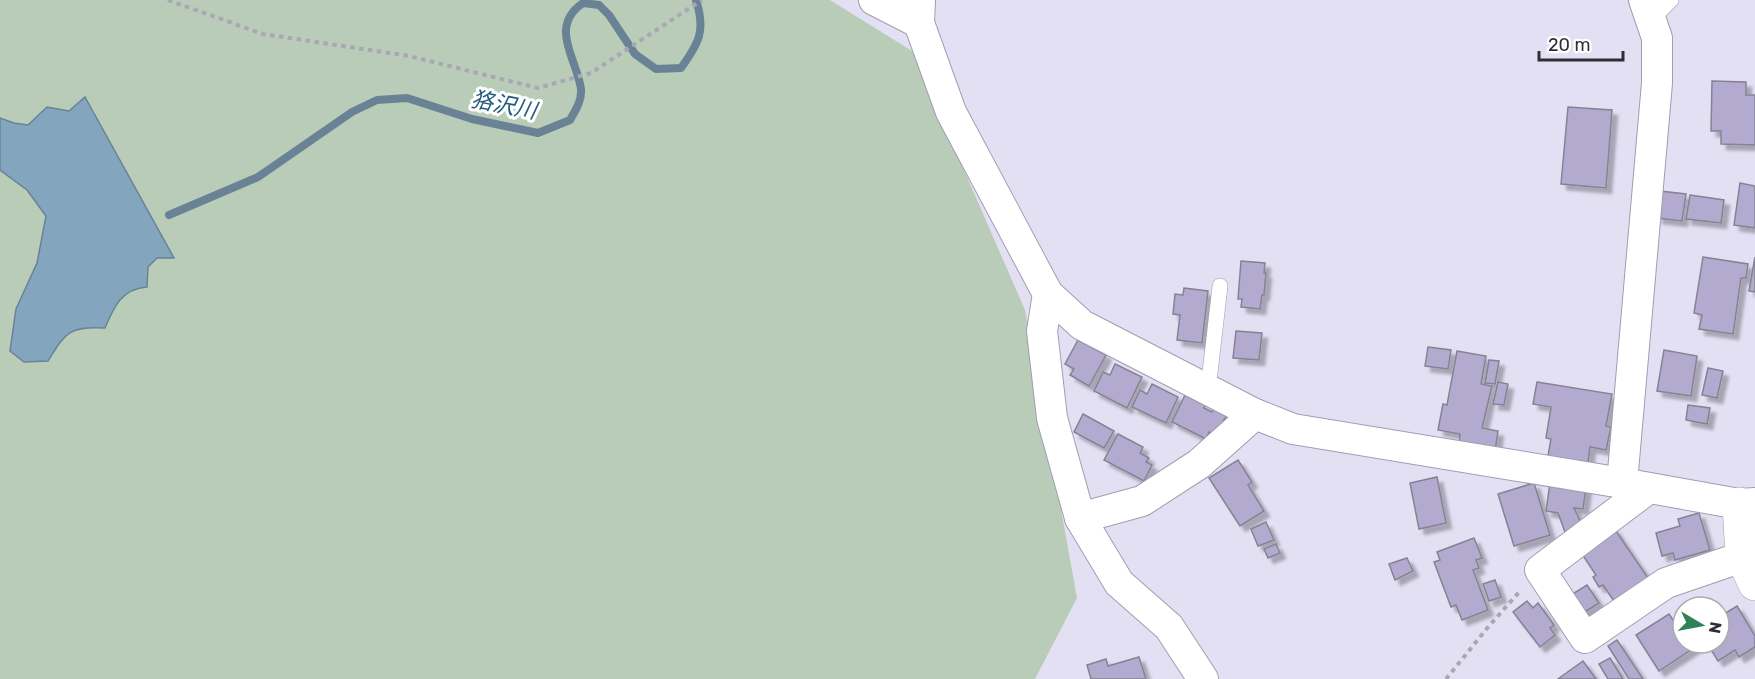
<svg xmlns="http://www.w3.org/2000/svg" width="1755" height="679" font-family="Rubik,'Noto Sans JP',sans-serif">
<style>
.green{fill:#b8ccb7}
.water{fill:#83a6be;stroke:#6a8295;stroke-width:1.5}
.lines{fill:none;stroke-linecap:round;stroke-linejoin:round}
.stream{stroke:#6a8295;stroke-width:8}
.building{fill:#b2abcf;stroke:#858293;stroke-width:1.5;filter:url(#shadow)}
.service-casing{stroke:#a19eb0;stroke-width:16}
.minor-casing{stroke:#a19eb0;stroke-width:32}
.tertiary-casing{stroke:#a19eb0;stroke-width:34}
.path{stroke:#a9a6b5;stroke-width:4;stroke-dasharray:4.5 4.5;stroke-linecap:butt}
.service{stroke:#fff;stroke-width:15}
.minor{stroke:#fff;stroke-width:30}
.tertiary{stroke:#fff;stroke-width:33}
.labels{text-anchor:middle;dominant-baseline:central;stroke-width:6;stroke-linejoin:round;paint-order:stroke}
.water-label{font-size:22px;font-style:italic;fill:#205c7e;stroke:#fff}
</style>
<defs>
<filter id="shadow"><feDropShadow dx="5.5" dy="5.5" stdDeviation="1.5" flood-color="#0004"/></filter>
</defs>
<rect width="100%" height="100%" fill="#e4e0f4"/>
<path class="green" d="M0,0H830L912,51L1025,310L1077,598L1035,679H0Z"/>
<path class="water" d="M85,97L174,258H157L148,267L147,287C121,289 114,307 105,328C69,326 66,332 48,361L24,362L10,351L16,309L37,263L46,216L27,190L0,170V118L14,123L28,125L47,107L69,111Z"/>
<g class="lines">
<path class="stream" d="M169,215L258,177L352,112L377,100L407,98L472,119L538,133L570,120C575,111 582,101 581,89C577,59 548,27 583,3L599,5L609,15L635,54L656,69L681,68C699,43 706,31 696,0"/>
</g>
<g class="building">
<path d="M1712,81L1746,82V95H1755V145L1721,144V131H1711Z"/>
<path d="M1568,107L1612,110L1606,188L1561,184Z"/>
<path d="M1740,183L1755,186V228L1734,225Z"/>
<path d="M1660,191L1686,194L1682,221L1657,218Z"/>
<path d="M1690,195L1724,200L1721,223L1686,219Z"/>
<path d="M1703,257L1748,264L1746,278H1741L1733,334L1699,329L1702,315L1694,313Z"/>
<path d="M1755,257V292L1749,291Z"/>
<path d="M1241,261L1265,263L1264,273H1266L1264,295H1262L1260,309L1241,307L1242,299H1238Z"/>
<path d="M1184,288L1208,291L1202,343L1177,340L1180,315L1173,314L1175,294L1183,295Z"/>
<path d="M1236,331L1262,333L1259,360L1233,358Z"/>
<path d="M1078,340L1106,355L1089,386L1070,375L1074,369L1065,364Z"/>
<path d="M1428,347L1451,350L1448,369L1425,366Z"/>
<path d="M1664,350L1697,356L1691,396L1657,391Z"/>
<path d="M1457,351L1486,356L1481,384L1492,386L1482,428L1498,431L1495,451L1459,444L1460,434L1438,430L1443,404L1447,405Z"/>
<path d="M1489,360L1499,361L1495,384L1485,383Z"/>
<path d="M1115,364L1142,377L1127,408L1094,391L1103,372L1110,375Z"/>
<path d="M1708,368L1723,371L1717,398L1702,395Z"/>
<path d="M1498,382L1508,384L1504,405L1493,404Z"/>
<path d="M1537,382L1612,394L1606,426L1611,427L1606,450L1590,447L1588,463L1548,456L1551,439L1546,438L1551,407L1533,404Z"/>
<path d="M1152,384L1178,397L1166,423L1132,407L1140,390L1147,394Z"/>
<path d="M1185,395L1205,405L1204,408L1212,412L1214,408L1227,414L1216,435L1209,432L1206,439L1172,422Z"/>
<path d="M1688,405L1710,408L1707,424L1686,420Z"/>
<path d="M1083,414L1114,431L1104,448L1074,432Z"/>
<path d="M1118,434L1143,447L1140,453L1149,458L1146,462L1152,465L1144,481L1104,460Z"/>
<path d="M1238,460L1252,482L1248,485L1264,511L1240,526L1209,478Z"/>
<path d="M1437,477L1446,523L1419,529L1410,483Z"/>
<path d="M1534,483L1550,535L1514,546L1498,494Z"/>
<path d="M1550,483L1586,487L1583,509L1574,508L1582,525L1565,532L1558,513L1546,511Z"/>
<path d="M1699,513L1710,550L1675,560L1673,553L1662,556L1656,533L1680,526L1678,519Z"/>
<path d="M1266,522L1274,540L1258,546L1251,529Z"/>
<path d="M1614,528L1648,578L1614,601L1603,585L1599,587L1593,577L1596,575L1580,551Z"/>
<path d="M1474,538L1482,558L1476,560L1479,568L1473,570L1488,610L1462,620L1456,605L1451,607L1434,562L1440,560L1437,552Z"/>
<path d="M1276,544L1280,553L1268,558L1264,549Z"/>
<path d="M1407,558L1413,571L1395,580L1389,564Z"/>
<path d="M1495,580L1501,597L1489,601L1483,584Z"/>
<path d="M1587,585L1599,603L1583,613L1571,595Z"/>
<path d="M1527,601L1533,608L1538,603L1554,625L1550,628L1555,635L1540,647L1513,612Z"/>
<path d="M1737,606L1755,636V647L1739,657L1735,650L1718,661L1707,643H1719V617Z"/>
<path d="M1669,614L1677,626L1681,624L1683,628V643H1693L1695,647L1659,671L1636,635Z"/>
<path d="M1617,640L1643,679H1629L1608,646Z"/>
<path d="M1139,657L1146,679H1091L1087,665L1106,659L1108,666Z"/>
<path d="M1610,658L1623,679H1608L1599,664Z"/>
<path d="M1583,661L1596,679H1558Z"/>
</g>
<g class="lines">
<g class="service-casing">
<g id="service">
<path d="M1651,20L1671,0"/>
<path d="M1208,390L1220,286"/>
</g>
</g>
<g class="minor-casing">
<g id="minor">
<path d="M874,0L919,23"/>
<path d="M920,0L919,23L951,112L1048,294L1082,325L1255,414L1293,429L1622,483L1739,504L1755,503"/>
<path d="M1048,294L1042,331L1052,418L1080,518L1119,583L1169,627L1203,679"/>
<path d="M1622,483L1657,83V38L1644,0"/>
<path d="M1649,488L1540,570L1585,638L1666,583L1742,557"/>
<path d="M1080,518L1142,501L1199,464L1255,414"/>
</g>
</g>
<g class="tertiary-casing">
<path id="tertiary" d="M1739,504L1742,557L1755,584"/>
</g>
<g class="path">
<path d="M168,0L263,34L409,56L538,88L591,73L702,0"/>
<path d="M1446,679L1489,626L1521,590"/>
</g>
<use href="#service" class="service"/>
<use href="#minor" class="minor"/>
<use href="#tertiary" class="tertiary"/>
</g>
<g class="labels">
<g class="water-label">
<text transform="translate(504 105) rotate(11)">狢沢川</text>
</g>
</g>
<g transform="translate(1701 625) rotate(100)"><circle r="28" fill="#ffffff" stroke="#acabae" stroke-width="1.5"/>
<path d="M0-4.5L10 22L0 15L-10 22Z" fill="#2e8255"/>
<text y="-9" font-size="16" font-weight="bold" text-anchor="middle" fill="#2f2e35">N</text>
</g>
<path d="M1539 51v9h84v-9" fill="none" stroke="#2f2e35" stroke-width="3"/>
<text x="1548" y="51" font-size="18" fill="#2f2e35" stroke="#ffffff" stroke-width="4.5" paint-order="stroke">20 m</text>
</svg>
